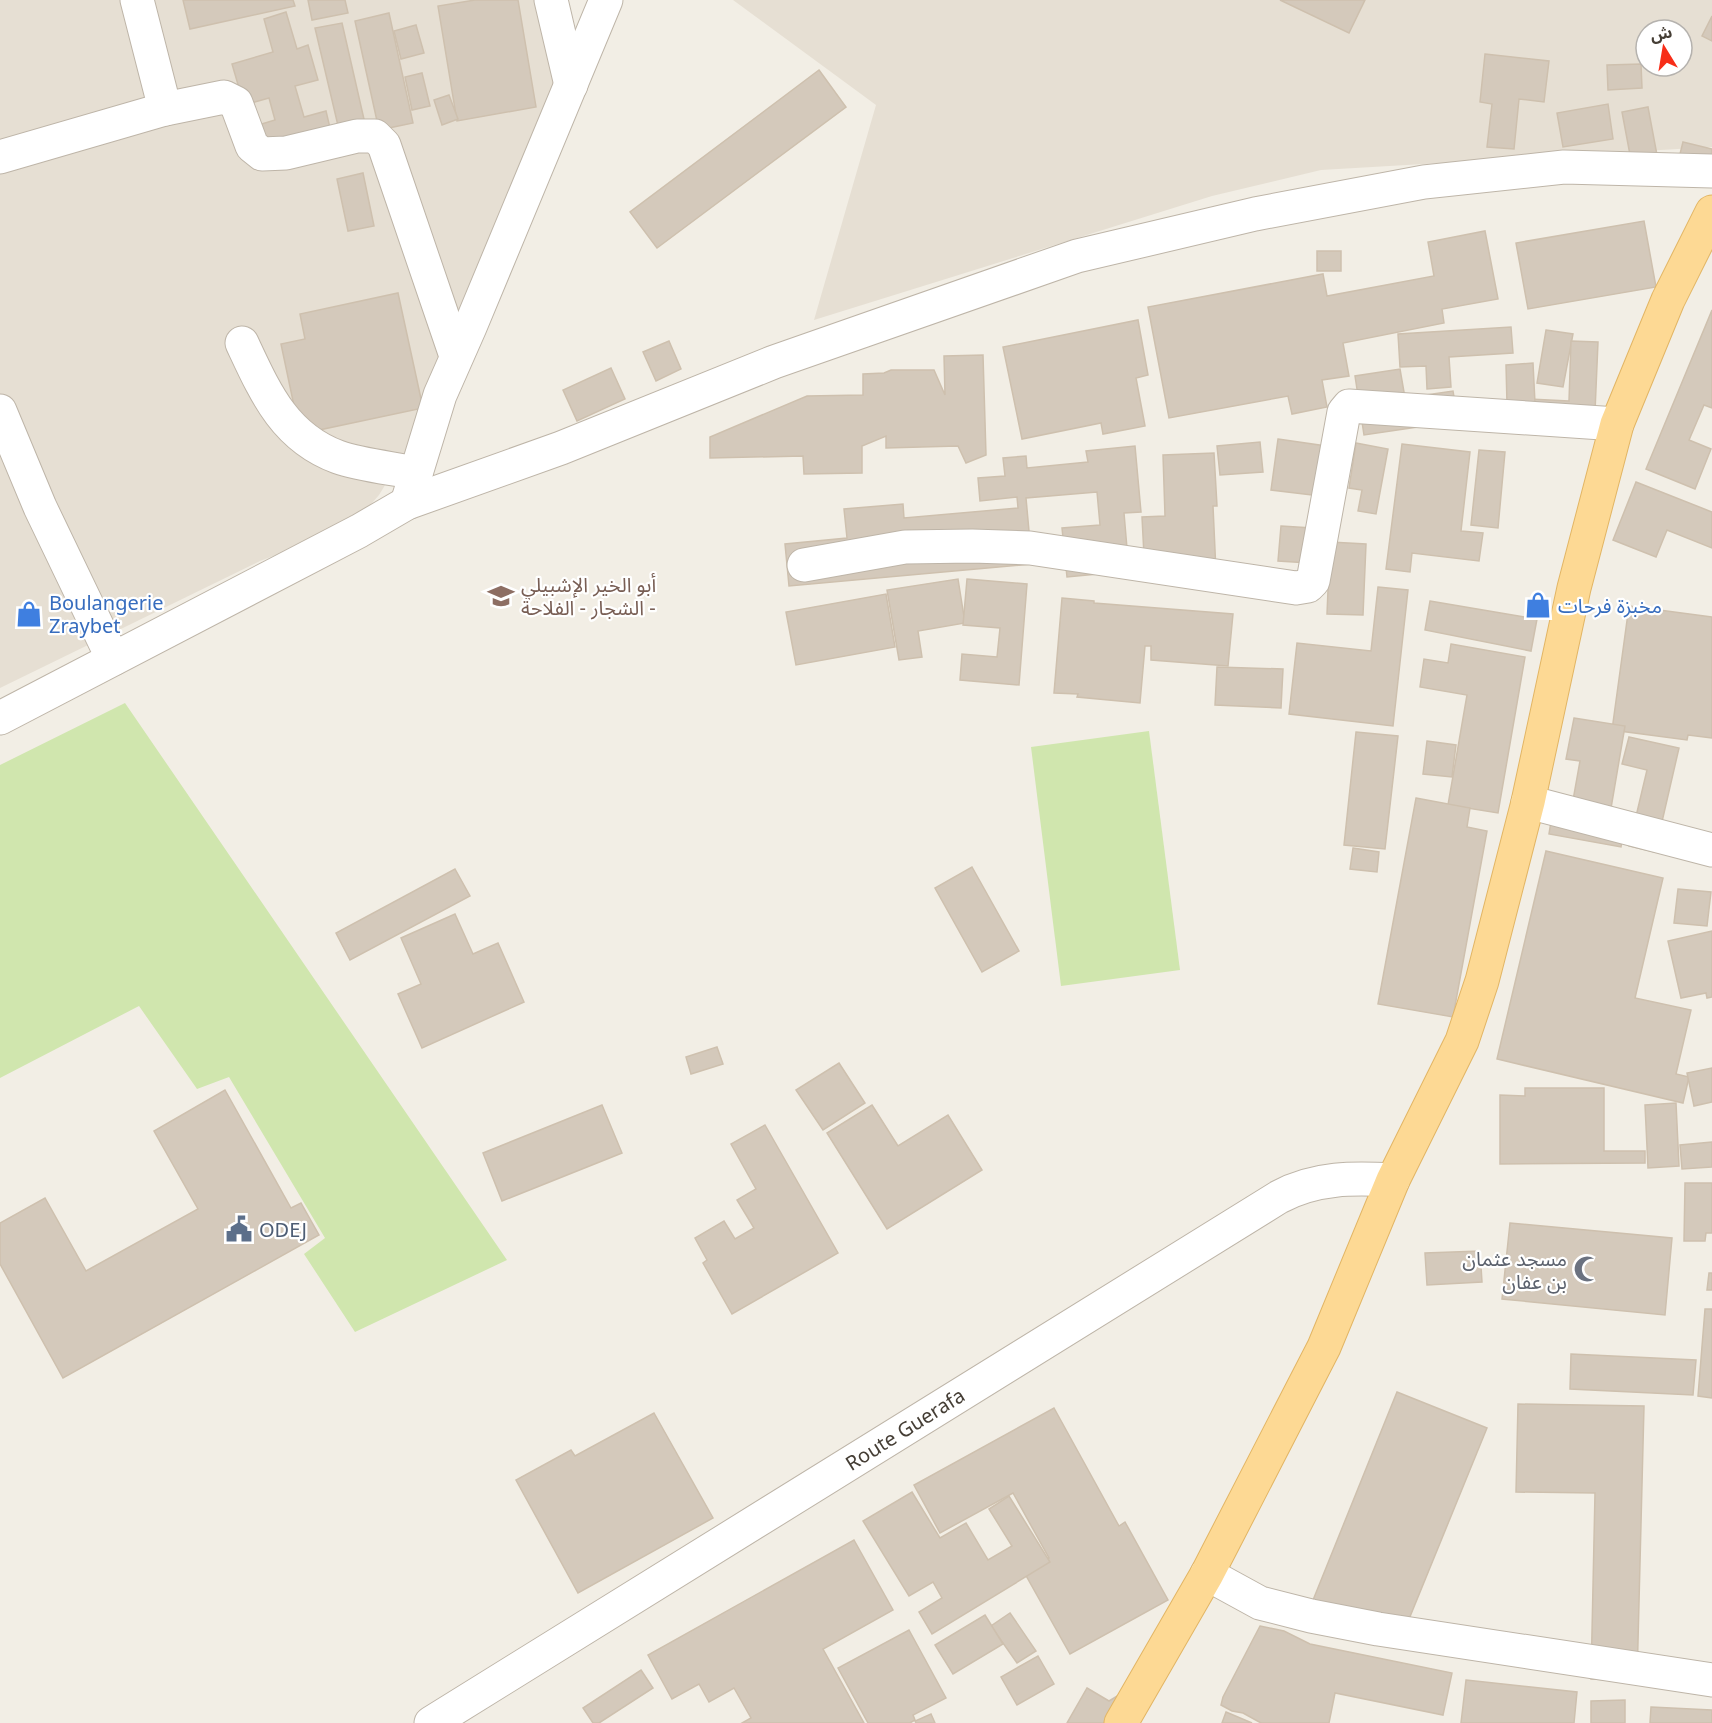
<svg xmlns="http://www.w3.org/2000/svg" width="1712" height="1723" font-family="'Noto Sans','Noto Sans Arabic',sans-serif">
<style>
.residential{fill:#e6dfd3;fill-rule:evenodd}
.green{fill:#d0e6ae}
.building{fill:#d4c9bb;stroke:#cec0ae;stroke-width:1.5}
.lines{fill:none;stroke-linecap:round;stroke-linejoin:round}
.minor-casing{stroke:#beb5a8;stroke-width:35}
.major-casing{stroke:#e2b564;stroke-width:35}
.minor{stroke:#fff;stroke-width:33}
.major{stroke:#fdd994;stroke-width:33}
.labels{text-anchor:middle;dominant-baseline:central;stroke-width:4.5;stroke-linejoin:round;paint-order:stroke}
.education-label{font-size:20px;fill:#785e54;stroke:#fff;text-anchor:start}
.shop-label{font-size:20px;fill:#366cbe;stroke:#fff;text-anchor:start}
.service-label{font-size:20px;fill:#4e5e75;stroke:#fff;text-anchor:start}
.worship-label{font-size:20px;fill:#5b616d;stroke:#fff;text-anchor:end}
.street-label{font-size:20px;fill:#453e35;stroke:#fff}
</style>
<rect width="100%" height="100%" fill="#f2eee5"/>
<g class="residential">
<path d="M0,0H539L559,92L415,436L379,495L352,526L260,561L0,688Z"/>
<path d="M733,0H1712V147L1321,170L1212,196L814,320L876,105ZM1646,30H1682V66H1646Z"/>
</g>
<g class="green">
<path d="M125,703L507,1260L355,1332L304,1254L325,1238L229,1077L197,1089L139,1006L0,1078V765Z"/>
<path d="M1149,731L1180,970L1061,986L1031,747Z"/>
</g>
<g class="building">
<path d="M183,0H293L295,6L190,29Z"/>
<path d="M308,0H345L348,13L312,20Z"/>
<path d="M475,0H518L536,107L457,121L438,6Z"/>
<path d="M1280,0H1365L1349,33Z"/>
<path d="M286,12L297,49L308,45L318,80L295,86L304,117L326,111L330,128L261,148L255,126L275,120L269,98L244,105L232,64L273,52L264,19Z"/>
<path d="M389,13L413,123L379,130L355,21Z"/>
<path d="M1712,16V41L1702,36Z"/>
<path d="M342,23L366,128L340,134L315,28Z"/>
<path d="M416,25L424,53L401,59L394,31Z"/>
<path d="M1485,54L1549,61L1544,102L1519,99L1514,149L1487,147L1492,104L1480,102Z"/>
<path d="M1641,64L1642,88L1608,90L1607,65Z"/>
<path d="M819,70L846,107L657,248L630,212Z"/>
<path d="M422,73L430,106L412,110L405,77Z"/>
<path d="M449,95L458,119L442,125L434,100Z"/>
<path d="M1608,104L1613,139L1563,147L1557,113Z"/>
<path d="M1648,107L1657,155L1631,160L1622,112Z"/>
<path d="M1683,142L1712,149V178L1676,170Z"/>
<path d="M363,173L374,226L348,231L337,179Z"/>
<path d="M1644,221L1656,287L1528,309L1516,243Z"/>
<path d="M1485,231L1498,299L1442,309L1444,323L1343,343L1349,376L1322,380L1327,407L1292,414L1288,396L1169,418L1148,307L1323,274L1327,296L1434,276L1428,242Z"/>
<rect x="1317" y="251" width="24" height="20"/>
<path d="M398,293L423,408L300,434L281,344L305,339L300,314Z"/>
<path d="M1712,310V408L1704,405L1689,440L1711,449L1695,489L1646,469Z"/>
<path d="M1138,320L1148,375L1136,378L1145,426L1103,434L1101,423L1022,439L1003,347Z"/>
<path d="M1511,327L1513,353L1449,357L1451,387L1427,389L1426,366L1400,367L1398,334Z"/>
<path d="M1546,330L1573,334L1563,387L1537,383Z"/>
<path d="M669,341L681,369L656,381L643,352Z"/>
<path d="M1571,341L1598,342L1594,435L1529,433L1530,399L1569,401Z"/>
<path d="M983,355L986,455L966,463L958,446L886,448V436L862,446V473L804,474L803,456L710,458V437L807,396L863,395V374L884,373L891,370H934L945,395L944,356Z"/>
<path d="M1533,363L1535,403L1507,404L1506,365Z"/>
<path d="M611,368L625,399L577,421L563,390Z"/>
<path d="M1400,369L1405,398L1453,391L1458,421L1364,435L1355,376Z"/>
<path d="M1278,439L1326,446L1320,496L1271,490Z"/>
<path d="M1260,442L1263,472L1220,475L1217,446Z"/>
<path d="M1356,443L1388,449L1376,514L1358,511L1362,490L1349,488Z"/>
<path d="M1402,444L1470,452L1461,531L1483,533L1479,561L1412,553L1410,572L1386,569Z"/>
<path d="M1135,446L1141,512L1124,513L1128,560L1098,574L1067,577L1062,528L1100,525L1097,492L1026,498L1032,564L789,586L785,544L847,538L844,509L903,504L904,518L1018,508L1017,497L980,501L978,478L1005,476L1003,458L1026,456L1027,468L1088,462L1086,451Z"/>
<path d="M1479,450L1505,452L1498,528L1471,525Z"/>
<path d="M1214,453L1217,506H1213L1216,572L1145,575L1142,517L1165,516L1163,455Z"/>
<path d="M1636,482L1712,512V548L1667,530L1656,557L1613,540Z"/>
<path d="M1281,526L1312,528L1309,563L1278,561Z"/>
<path d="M1330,542L1366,544L1363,615L1327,614Z"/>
<path d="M958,579L965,623L918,631L922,657L899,660L887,590Z"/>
<path d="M967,579L1027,584L1019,685L960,680L962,654L997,657L1000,628L963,625Z"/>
<path d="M1378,587L1408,590L1393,726L1289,714L1297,643L1371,651Z"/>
<path d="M886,594L895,647L796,665L786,612Z"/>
<path d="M1062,598L1094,601V603L1233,614L1228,666L1151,660V646H1145L1140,703L1077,697L1078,694L1054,693Z"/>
<path d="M1430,601L1537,619L1531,651L1425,630Z"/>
<path d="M1629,606L1712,617V738L1688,735L1687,740L1612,730Z"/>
<path d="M1451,644L1525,657L1498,813L1448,805L1467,695L1420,687L1424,659L1448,663Z"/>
<path d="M1217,667L1283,669L1281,708L1215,705Z"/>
<path d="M1574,718L1625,726L1610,814L1626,817L1621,847L1549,834L1554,803L1572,806L1580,761L1566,759Z"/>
<path d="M1356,732L1398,736L1385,849L1344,845Z"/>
<path d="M1629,737L1679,748L1655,852L1629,846L1647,770L1622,764Z"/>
<path d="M1427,741L1456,745L1452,777L1423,774Z"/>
<path d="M1416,798L1470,808L1467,827L1487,831L1453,1017L1378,1004Z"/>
<path d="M1353,848L1379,852L1377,872L1350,869Z"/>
<path d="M1546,851L1663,878L1635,998L1691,1010L1676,1074L1689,1077L1683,1103L1497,1059Z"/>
<path d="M972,867L1019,951L982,972L935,888Z"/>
<path d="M455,869L470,896L350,960L336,933Z"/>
<path d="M1678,889L1711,892L1707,926L1674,923Z"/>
<path d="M455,914L473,954L498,943L524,1002L422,1048L398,994L421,984L401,938Z"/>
<path d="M1712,931V997L1707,998L1706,993L1681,998L1668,941Z"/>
<path d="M717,1047L723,1064L691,1074L686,1057Z"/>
<path d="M839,1063L865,1103L823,1130L796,1090Z"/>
<path d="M1712,1068V1102L1694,1106L1687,1073Z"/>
<path d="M1525,1088H1604V1151H1645V1163L1500,1164V1095L1525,1096Z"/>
<path d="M225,1090L291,1208L301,1203L319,1235L63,1378L0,1264V1223L45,1198L86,1271L198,1209L154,1131Z"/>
<path d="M1676,1103L1679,1166L1648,1168L1645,1105Z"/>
<path d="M602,1105L622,1153L502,1201L483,1153Z"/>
<path d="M872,1105L898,1146L948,1115L982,1170L887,1229L827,1133Z"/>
<path d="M765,1125L838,1253L732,1314L703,1263L707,1260L695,1238L724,1221L735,1239L754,1228L737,1200L756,1189L731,1144Z"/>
<path d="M1712,1142V1167L1682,1169L1680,1145Z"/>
<path d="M1685,1183H1712V1233H1706L1705,1241H1684Z"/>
<path d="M1510,1223L1672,1238L1665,1315L1502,1299Z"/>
<path d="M1480,1251L1482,1282L1427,1285L1425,1253Z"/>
<path d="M1709,1273H1712V1290H1707Z"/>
<path d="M1705,1309H1712V1398L1698,1396Z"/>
<path d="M1571,1354L1696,1360L1693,1395L1570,1389Z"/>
<path d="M1397,1392L1487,1428L1398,1646L1309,1610Z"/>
<path d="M1518,1404L1644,1406L1637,1681L1591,1679L1595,1493L1516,1492Z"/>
<path d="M1054,1408L1119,1526L1125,1522L1168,1600L1070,1654L1024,1572L1049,1558L1013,1493L940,1533L914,1485Z"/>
<path d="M654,1413L713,1518L578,1593L516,1480L571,1450L575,1456Z"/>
<path d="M912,1492L940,1538L966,1523L988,1560L1012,1546L989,1509L1009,1496L1050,1562L932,1634L919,1612L942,1598L933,1582L909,1596L863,1521Z"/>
<path d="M854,1540L893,1610L823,1649L864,1723H742L751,1718L734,1688L709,1702L699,1684L672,1699L648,1655Z"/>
<path d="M1010,1613L1036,1651L1017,1663L991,1626Z"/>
<path d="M985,1615L1003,1644L953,1674L935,1645Z"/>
<path d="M1260,1626L1284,1631L1310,1644L1452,1673L1443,1715L1335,1693L1329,1723H1261L1243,1713L1232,1711L1221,1705L1223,1697Z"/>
<path d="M909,1630L946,1698L913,1715L915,1720L910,1723H868L838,1668Z"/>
<path d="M1038,1656L1054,1684L1017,1705L1001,1677Z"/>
<path d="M641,1670L653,1688L599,1723H593L583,1708Z"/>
<path d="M1466,1680L1577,1692L1574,1723H1461Z"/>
<path d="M1087,1688L1109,1701L1117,1696L1140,1709L1131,1723H1067Z"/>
<path d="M1625,1700V1723H1591V1701Z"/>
<path d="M1651,1707L1712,1710V1723H1650Z"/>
<path d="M1226,1712L1252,1723H1222Z"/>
<path d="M931,1714L935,1723H916L915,1721Z"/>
</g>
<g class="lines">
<g class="minor-casing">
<g id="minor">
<path d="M137,0L165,109"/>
<path d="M551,0L571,85"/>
<path d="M0,157L165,109L224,97L236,103L252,146L262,154L286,153L357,136H375L384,145L456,356"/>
<path d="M242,343C265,392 284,437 338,457C360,465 392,468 416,473"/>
<path d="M0,411L40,507L113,659"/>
<path d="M407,503L440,395L470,327L606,0"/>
<path d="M804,565L905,547L972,546L1030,548L1296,588L1308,586L1313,581L1344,412L1349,406L1617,424"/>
<path d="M0,718L359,531L407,503L561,448L774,362L1077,256L1255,214L1424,182L1564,167L1712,171"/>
<path d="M1528,802L1712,850"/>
<path d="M1207,1574L1260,1603L1311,1616L1378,1629L1712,1680"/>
<path d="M431,1723L1279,1197C1316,1177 1354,1178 1393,1180"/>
</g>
</g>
<g class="major-casing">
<path id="major" d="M1121,1723L1207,1574L1324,1347L1393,1180L1462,1041L1482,981L1528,802L1574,588L1617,424L1668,300L1712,212"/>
</g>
<use href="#minor" class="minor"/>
<use href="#major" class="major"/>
</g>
<defs>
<g id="school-bare" transform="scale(2.07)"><path d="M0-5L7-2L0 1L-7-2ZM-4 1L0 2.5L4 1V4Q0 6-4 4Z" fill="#8d6e63" stroke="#fff" stroke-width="2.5" paint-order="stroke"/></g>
<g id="shop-bare" transform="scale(2.07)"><path d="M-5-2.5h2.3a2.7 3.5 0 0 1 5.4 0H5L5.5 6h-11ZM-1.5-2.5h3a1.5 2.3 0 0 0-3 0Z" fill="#3f7fe0" stroke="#fff" stroke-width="2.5" paint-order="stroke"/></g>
<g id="civic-bare" transform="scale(2.07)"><path d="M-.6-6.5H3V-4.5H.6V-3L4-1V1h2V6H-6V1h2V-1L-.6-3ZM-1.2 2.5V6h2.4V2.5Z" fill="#5c6f8a" stroke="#fff" stroke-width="2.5" paint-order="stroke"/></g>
<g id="mosque-bare" transform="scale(2.07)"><path d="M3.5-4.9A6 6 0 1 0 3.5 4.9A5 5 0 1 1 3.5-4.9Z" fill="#6b7280" stroke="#fff" stroke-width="2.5" paint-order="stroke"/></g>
</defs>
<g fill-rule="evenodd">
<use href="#school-bare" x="501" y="596"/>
<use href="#shop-bare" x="1538" y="605"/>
<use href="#shop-bare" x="29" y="614"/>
<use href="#civic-bare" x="239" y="1229"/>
<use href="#mosque-bare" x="1587" y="1269"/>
</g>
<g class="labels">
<g class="education-label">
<text x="521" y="584">أبو الخير الإشبيلي<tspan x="521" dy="23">الشجار - الفلاحة -</tspan></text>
</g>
<g class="shop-label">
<text x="49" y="602">Boulangerie<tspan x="49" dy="23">Zraybet</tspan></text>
<text x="1558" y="605">مخبزة فرحات</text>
</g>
<g class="service-label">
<text x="259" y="1229">ODEJ</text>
</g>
<g class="worship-label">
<text x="1567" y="1258">مسجد عثمان<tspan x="1567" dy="23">بن عفان</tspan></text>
</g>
<g class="street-label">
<text transform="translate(905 1429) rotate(-32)">Route Guerafa</text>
</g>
</g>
<g transform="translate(1664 48) rotate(349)"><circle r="28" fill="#ffffff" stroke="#b5b2ae" stroke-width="1.5"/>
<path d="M0-4.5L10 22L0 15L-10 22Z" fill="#f72d18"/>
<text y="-9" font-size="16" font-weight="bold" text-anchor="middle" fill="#453e35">ش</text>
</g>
</svg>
